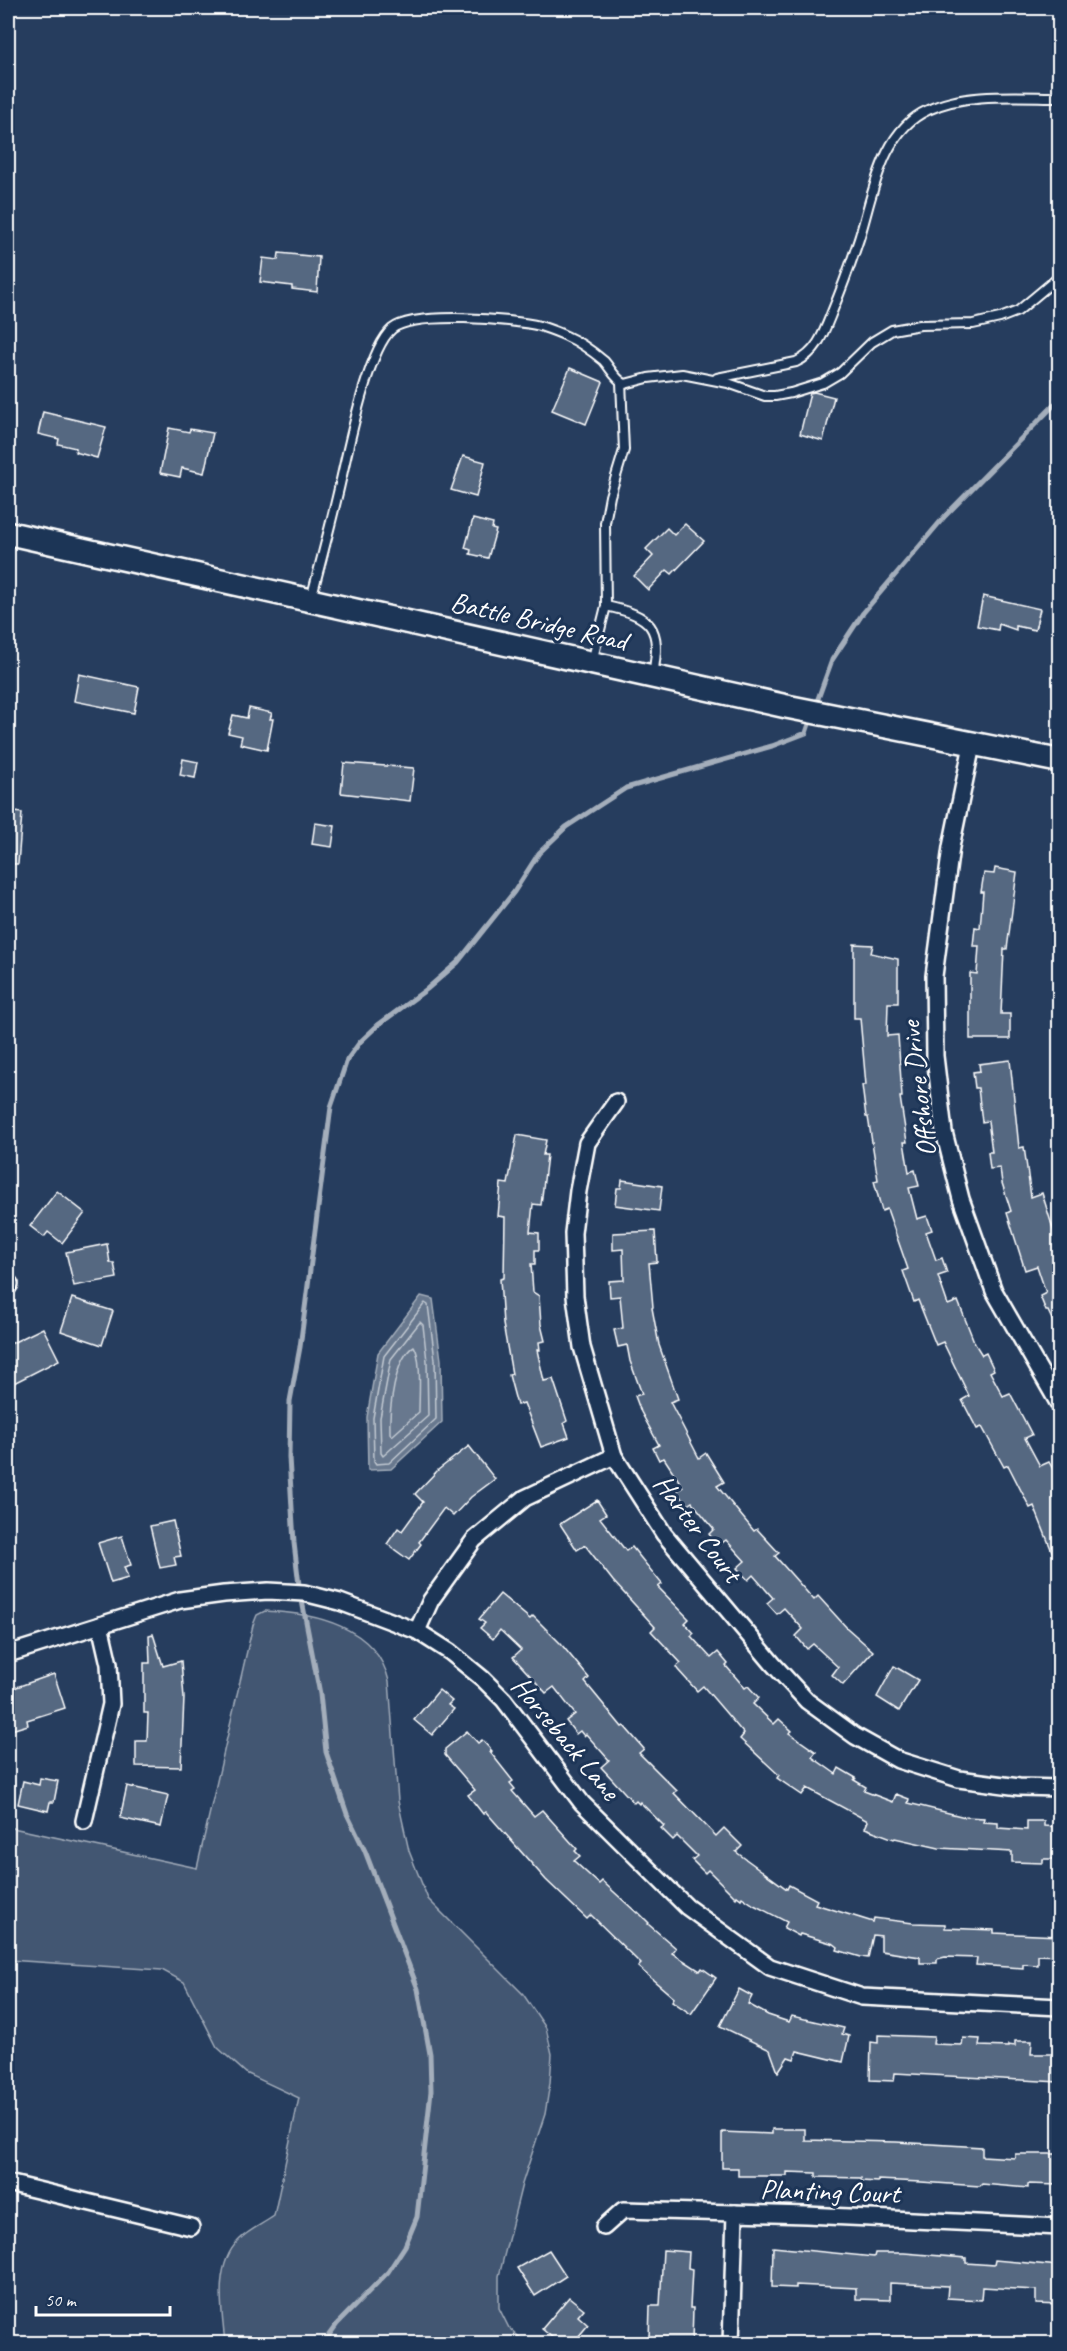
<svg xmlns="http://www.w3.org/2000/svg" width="1067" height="2351" font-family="Caveat,sans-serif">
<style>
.green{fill:#425672;stroke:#a0aab8;stroke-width:1.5}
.water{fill:#67788e;stroke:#a4aebb;stroke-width:1.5}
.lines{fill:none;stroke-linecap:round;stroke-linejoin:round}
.shore{stroke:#c2c9d2;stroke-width:1.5}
.stream{stroke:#a4aebb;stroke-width:5}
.building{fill:#556781;stroke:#fff;stroke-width:1.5}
.lane-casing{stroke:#fff;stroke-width:12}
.street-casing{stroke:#fff;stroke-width:20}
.secondary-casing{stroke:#fff;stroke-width:27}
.lane{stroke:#1d3557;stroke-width:8}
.street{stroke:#1d3557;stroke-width:15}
.secondary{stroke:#1d3557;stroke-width:22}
.labels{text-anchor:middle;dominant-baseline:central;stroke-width:6;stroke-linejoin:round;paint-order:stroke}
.street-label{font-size:28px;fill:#fff;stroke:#1d3557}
</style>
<rect width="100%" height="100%" fill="#263d5e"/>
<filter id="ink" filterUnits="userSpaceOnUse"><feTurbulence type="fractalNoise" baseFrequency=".0167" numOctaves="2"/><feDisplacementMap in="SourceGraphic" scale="12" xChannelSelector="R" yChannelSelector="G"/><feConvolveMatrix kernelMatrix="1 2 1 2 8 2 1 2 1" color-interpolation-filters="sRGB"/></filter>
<g filter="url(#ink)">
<path class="green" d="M265,1611C314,1613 376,1626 389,1681L398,1801L409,1851L428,1899L523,1994L546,2028L552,2054L550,2083L545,2114L522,2184L499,2276V2308L509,2328L526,2343H225C222,2312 213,2265 239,2240C248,2230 263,2224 274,2216L299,2098L246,2073L217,2047L184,1982L162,1970L8,1960V1827L197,1868L253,1625L257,1615Z"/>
<path class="water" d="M421,1296L433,1299L441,1360L442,1422L391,1469L368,1470L367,1417L378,1353Z"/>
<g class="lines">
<g class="shore">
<path d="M425,1303L428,1305L435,1360L436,1419L389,1463L376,1464L374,1461L373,1418L384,1356Z"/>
<path d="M420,1322L423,1325L427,1361L428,1416L383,1456L381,1453L380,1418L391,1359Z"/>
<path d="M414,1346C422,1358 419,1396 419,1412L392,1436L390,1433C389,1410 394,1359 414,1346Z"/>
</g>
<g class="stream">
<path d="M815,707L832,660L863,613L945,516L1060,399"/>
<path d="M328,2344L329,2335L337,2324L388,2272L405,2246L417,2217L431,2091L430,2054L418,1989L365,1851L347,1814L326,1752L320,1694L299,1585L294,1543L289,1457L290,1401L300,1347L331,1107L347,1060L360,1042L378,1025L427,989L458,962L514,892L539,853L566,827L626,788L772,746L806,733L811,718"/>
</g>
</g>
<g class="building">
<path d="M279,253L319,257L317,292L292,289V286L260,282L263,258L278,260Z"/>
<path d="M570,368L603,382L586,424L552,410Z"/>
<path d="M814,392L834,397L823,441L800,434L810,393Z"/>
<path d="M43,412L106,427L97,458L75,452L76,448L58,444L59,439L38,434Z"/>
<path d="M169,428L189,432L190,429L213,433L204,473L182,468L180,477L160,473Z"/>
<path d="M463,456L485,462L476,497L451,490Z"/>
<path d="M473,519L493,524L492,529L496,530L488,558L470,554L471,550L465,548Z"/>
<path d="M685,524L704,541L672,574L667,570L648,590L634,576L653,556L646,549L667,528L674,535Z"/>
<path d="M983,596L1040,609L1035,630L1016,626V630L999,624L998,630L977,626Z"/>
<path d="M79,674L139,687L134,713L74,701Z"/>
<path d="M249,708L272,713L270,719H273L267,750L240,744L242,736L228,733L233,715L247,718Z"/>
<path d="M183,759L198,762L195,778L180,775Z"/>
<path d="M344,763L414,768L410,801L341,793Z"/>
<path d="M8,811L22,813L18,864H8Z"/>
<path d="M315,823L335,826L332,847L312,844Z"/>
<path d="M995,868L1017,872L1007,949H1004L1001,1014H1010V1039H970V973L977,974L979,946H973L975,927L980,928L983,892H981L984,873L994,874Z"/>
<path d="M854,944L873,945L871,953L898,959V1003H888L887,1036L898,1035L902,1097H900L907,1142H904L909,1172L915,1170L919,1186L909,1188L917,1219L927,1216L932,1230L926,1232L936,1260L942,1258L947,1273L938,1276L948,1305L958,1301L975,1344L982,1355L986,1353L994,1370L990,1372L1003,1396L1010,1393L1032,1435L1025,1438L1040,1466L1049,1462L1059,1480V1569L1034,1506L1030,1508L1008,1465L1004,1467L982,1427L977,1429L962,1400L969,1396L943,1342L936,1345L918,1300L914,1302L903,1271L908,1269L887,1209L882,1211L874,1181L878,1180L868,1117H866L862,1085H866L860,1018H854Z"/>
<path d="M1010,1060L1019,1148L1024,1147L1031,1197L1042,1193L1059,1248V1334L1048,1311H1046L1040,1296L1046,1293L1037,1266L1025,1270L1007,1213L1011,1211L1002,1183L1000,1168L990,1169L988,1152H992L988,1121L982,1122L978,1088H975L973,1072L980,1071L979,1064Z"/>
<path d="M517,1135L546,1140L543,1155H547L541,1205L533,1204L530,1232L539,1233V1250H535V1264H531L533,1292L539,1296L541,1325L545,1341L539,1342L540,1350H537L544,1381L553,1379L567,1421L564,1423L569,1437L541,1447L524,1403L517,1405L509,1375L512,1374L503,1324L500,1279L504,1278L505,1217L498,1216L501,1183L508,1184Z"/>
<path d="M622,1180L662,1186L659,1211L615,1205L617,1188H621Z"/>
<path d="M57,1191L85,1213L62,1243L48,1232L44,1237L30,1226Z"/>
<path d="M655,1231L657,1262L649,1263L653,1307L652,1308L659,1345L678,1399L670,1402L699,1458L706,1453L724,1482L717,1486L754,1531L757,1529L779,1553L775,1556L814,1600L818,1596L847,1628L873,1651L843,1685L832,1675L838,1667L813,1644L807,1649L796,1636L803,1629L784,1608L777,1614L767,1603L773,1598L753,1575L748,1580L737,1568L745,1561L726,1540L718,1546L709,1534L714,1529L692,1502L686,1506L677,1491L683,1487L664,1458L659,1460L653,1448L659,1445L641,1412L635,1396L642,1394L630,1361L627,1345L618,1347L614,1330L623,1328L620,1296L610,1297L609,1281L624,1280L623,1249L613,1250V1233Z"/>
<path d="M107,1244L110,1263H114L117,1278L74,1286L66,1252Z"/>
<path d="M72,1298L113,1311L102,1345L61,1331Z"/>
<path d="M43,1328L59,1360L8,1386V1345Z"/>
<path d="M469,1446L495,1479L471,1497L453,1516L444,1508L419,1542L421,1544L409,1560L387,1544L398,1528L402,1531L423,1502L415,1494L438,1470Z"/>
<path d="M597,1500L606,1514L600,1518L626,1551L632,1547L662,1584L658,1587L689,1619L685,1623L694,1633L691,1636L711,1658L718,1652L728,1664L726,1666L745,1688L748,1686L759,1698L753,1704L774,1724L779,1719L792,1731L789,1733L816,1752L812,1757L836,1774L839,1768L856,1778L854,1780L866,1787L864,1791L893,1802L896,1794L909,1799L908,1803L965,1817L984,1818L983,1822L998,1823V1828L1027,1830V1821H1044V1826L1059,1827V1859H1043V1863L1012,1862V1852L939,1848L895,1838L894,1839L865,1828L868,1821L807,1788L802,1795L777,1778L779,1775L740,1739L744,1734L703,1686L697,1691L678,1670L676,1667L681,1663L651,1631L655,1627L613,1581L585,1545L577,1550L560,1524Z"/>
<path d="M173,1521L181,1556L174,1557L176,1565L160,1568L150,1526Z"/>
<path d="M122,1536L131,1565L124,1567L128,1578L111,1583L98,1543Z"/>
<path d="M500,1594L530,1619L533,1616L561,1644L589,1678L585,1682L622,1727L624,1726L644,1749L639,1753L677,1791L674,1793L716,1836L724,1828L742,1846L736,1852L787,1889L789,1885L817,1900L815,1904L873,1922L874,1918L913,1923L945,1924V1928L994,1930V1933L1059,1936V1956L1038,1955V1965L1023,1964V1968L976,1965L977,1958L945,1957L937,1959V1963H920V1957L881,1951V1936L873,1935L868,1958L861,1957L837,1950L838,1947L834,1944L800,1934L799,1936L784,1928L787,1922L754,1905L742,1897L741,1899L737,1896L736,1898L708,1870L705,1873L692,1860L697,1856L677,1836L673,1840L661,1828L664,1826L640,1802L639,1804L636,1801L634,1803L601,1767L609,1760L586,1734L584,1736L580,1731L576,1734L566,1721L575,1714L554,1687L546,1693L513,1657L521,1650L500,1630L493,1639L480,1628L485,1623L479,1619Z"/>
<path d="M153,1634L163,1666L181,1661L184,1698L181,1767L136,1766V1741H147L148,1713H144V1663H150L149,1635Z"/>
<path d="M894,1666L918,1680L899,1711L877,1697Z"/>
<path d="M54,1674L65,1708L27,1720L28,1725L8,1731V1690Z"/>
<path d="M439,1690L452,1701L448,1705L454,1709L432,1735L414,1720Z"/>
<path d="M467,1731L478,1743L482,1740L492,1751L490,1752L513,1781L510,1783L515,1789L512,1791L534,1816L542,1810L577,1849L575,1851L580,1856L574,1861L599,1884L602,1881L637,1913L638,1912L649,1923L648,1924L676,1948L672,1953L700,1971L702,1968L716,1978L691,2014L672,2001L674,1998L638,1967L641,1964L591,1915L587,1919L546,1880L486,1812L483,1814L468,1795L475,1790L445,1755V1749Z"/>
<path d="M40,1778L58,1781L54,1802H50L48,1811L18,1804L23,1781L39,1785Z"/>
<path d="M127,1786L168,1795L161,1827L120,1818Z"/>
<path d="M739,1989L752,1996L748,2004L768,2015L789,2022L792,2016L844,2028L842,2034L849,2036L843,2062L797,2051L794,2059L788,2057L778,2072L770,2050L720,2026Z"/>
<path d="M878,2035L934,2037L933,2044L962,2045L963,2038L980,2039L979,2046L1008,2047V2045L1015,2046V2041H1032L1031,2054H1059V2082L895,2073L894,2081L870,2080L871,2042L878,2043Z"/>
<path d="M772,2129H805V2140L896,2142L982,2147V2156L1015,2158V2154H1059V2185L1028,2184V2188L982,2184L980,2186L921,2182L878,2180V2182L861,2181V2178L816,2177V2173L787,2172V2176H738V2168H722V2132L772,2134Z"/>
<path d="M773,2247L874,2257L875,2253H904L966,2258V2263L994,2265L995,2260L1059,2266V2305L1036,2304V2290L982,2287L981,2300L947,2298L948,2286L890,2283V2300L856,2299V2288L796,2285V2288L772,2287Z"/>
<path d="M549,2250L566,2276L535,2296L517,2268Z"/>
<path d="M663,2250L689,2252L688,2268L692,2269L690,2308H693L692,2342L649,2340L650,2306H660Z"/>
<path d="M569,2297L584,2309L578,2316L588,2325L573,2343H559L542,2329Z"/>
</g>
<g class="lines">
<g class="lane-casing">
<g id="lane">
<path d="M717,378L796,362C817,353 824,332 832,312C842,288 851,263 859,239C873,195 881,131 928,110C965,92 1020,97 1060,97"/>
<path d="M311,599C320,565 329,531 337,497C346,461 366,351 392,329C414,311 513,319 540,326C549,329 558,332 566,336C580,342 592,351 604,361C611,369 615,379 625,384L648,378L682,374L728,383L765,396H775L791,393L823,383L840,373L872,342L892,330L920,325L973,324L1000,318L1018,311L1060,276"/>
<path d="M606,606C652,616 662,627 653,674"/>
<path d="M592,662L606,606L605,523L610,496L624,450L621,382"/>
</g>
</g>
<g class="street-casing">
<g id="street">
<path d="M972,745L951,847L934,976L935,1056L944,1132L961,1199L994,1291L1060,1406"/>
<path d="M616,1102L587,1143L578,1191L573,1233L575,1296L582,1347L614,1456L664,1534L773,1664L807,1701L855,1736L898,1760L959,1779L1019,1787L1060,1788"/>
<path d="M8,1287L10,1284"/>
<path d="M417,1631L431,1600L474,1540L525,1498L614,1456"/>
<path d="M8,1654L180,1600L224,1594L268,1591L304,1593L340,1602L417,1631L450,1652L483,1679L504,1700L582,1803L687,1907L770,1967L862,1997L1060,2007"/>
<path d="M84,1821L111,1704L109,1664L100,1625"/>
<path d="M8,2183L191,2227"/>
<path d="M604,2227L623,2210L806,2215L1060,2227"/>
<path d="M731,2344L735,2213"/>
</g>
</g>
<g class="secondary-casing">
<path id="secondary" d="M8,533L789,707L1060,761"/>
</g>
<use href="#lane" class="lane"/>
<use href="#street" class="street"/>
<use href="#secondary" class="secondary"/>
</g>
</g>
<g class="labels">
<g class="street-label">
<text transform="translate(539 621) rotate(13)">Battle Bridge Road</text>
<text transform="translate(918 1089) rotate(-97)">Offshore Drive</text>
<text transform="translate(698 1528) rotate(53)">Harter Court</text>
<text transform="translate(566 1738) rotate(50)">Horseback Lane</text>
<text transform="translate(830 2191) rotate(2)">Planting Court</text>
</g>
</g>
<rect width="1067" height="2351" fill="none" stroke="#1d3557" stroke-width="30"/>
<rect x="15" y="15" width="1037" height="2321" fill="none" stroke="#fff" stroke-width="2" filter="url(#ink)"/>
<path d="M36 2306v9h134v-9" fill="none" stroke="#ffffff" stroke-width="3"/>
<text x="45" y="2306" font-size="18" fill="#ffffff" stroke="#1d3557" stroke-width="4.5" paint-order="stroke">50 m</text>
</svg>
